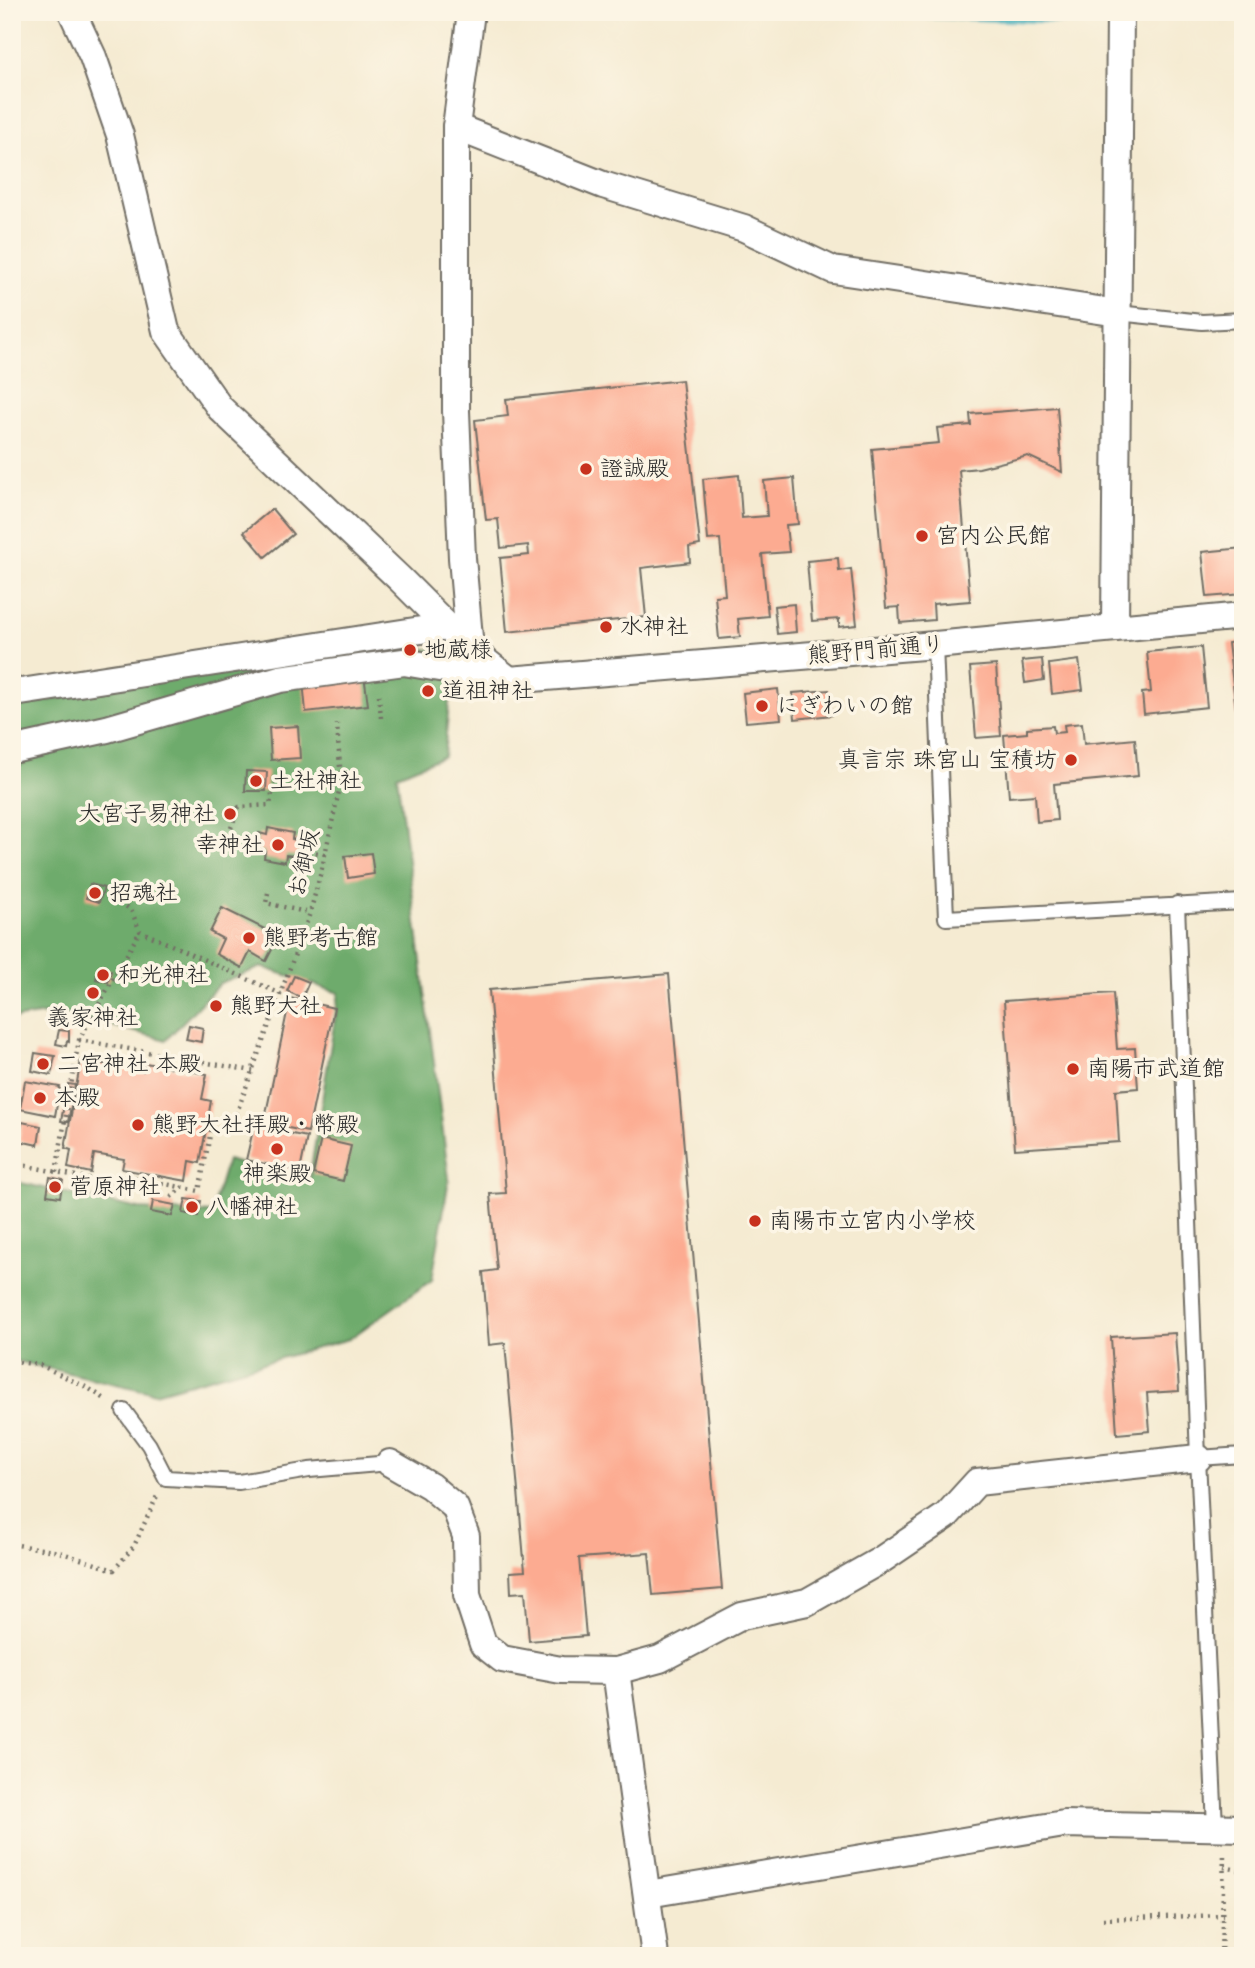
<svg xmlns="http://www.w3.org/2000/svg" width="1255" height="1968" font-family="'Balsamiq Sans','Klee One',sans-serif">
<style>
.forest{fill:#6eab6c;stroke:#4c6b4c;stroke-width:2}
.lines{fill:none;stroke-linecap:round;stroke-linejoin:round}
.stream{stroke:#3eadba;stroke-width:10}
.building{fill:#fcab91}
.lane-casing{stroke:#726e65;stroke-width:18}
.street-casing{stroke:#726e65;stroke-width:30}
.path{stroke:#726e65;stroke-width:4.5;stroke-dasharray:2 5;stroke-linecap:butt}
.lane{stroke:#fff;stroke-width:14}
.street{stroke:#fff;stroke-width:26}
.poi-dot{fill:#c8321e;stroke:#fcf5e5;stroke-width:2.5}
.labels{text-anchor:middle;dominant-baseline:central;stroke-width:7;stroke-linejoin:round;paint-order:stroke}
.poi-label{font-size:23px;fill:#2b2b2b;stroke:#fcf5e5;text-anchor:start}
.street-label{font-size:23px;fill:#2b2b2b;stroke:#fcf5e5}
</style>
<rect width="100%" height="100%" fill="#fcf5e5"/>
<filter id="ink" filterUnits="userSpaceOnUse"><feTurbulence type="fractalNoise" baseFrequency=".0143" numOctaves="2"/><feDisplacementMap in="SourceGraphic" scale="14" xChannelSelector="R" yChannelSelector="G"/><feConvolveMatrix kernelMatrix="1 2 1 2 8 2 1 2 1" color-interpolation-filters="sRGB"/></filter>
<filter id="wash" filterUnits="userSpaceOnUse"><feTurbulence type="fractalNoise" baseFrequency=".00686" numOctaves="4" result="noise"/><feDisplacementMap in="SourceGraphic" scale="28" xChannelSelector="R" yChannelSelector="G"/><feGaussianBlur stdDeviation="1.57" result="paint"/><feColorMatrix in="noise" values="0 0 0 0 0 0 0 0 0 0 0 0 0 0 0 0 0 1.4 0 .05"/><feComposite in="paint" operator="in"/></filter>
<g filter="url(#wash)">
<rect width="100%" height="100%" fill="#f5ebd2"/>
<path class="forest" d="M377,645L454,651L444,756L397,775L449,1179L432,1280L349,1339L155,1393L12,1360V1181L139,1209L211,1213L227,1160L309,1182L339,993L262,967L220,983L166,1040L59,1012L12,1019V707L149,682Z"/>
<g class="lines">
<path class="stream" d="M918,14L1100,20L1119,15"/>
</g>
<g id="blocks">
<g class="building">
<path d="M682,380L700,545L689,547L690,562L641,568L646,617L507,632L500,558L529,555L528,545L501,548L498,519L486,520L475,420L508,416L506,399Z"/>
<path d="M1057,407L1062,472L1028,456L979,468L959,470L970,601L933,604L934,620L900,623L899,607L886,608L872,449L939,443L937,428L971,425L970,414Z"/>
<path d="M739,475L742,518L767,516L764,481L794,478L798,524L786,525L789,552L762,554L768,616L738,619L740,637L719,639L715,596L725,595L720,539L708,540L703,479Z"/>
<path d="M272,509L293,534L265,557L244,532Z"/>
<path d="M1243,548V594L1207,597L1202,552Z"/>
<path d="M838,558L839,571L851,569L857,625L839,627V619L812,621L807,561Z"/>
<path d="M794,604L796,632L777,634L774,606Z"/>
<path d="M1243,641V726H1238L1228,643Z"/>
<path d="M1201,647L1207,707L1144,714L1142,693L1151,692L1147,652Z"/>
<path d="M1042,659L1044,680L1025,683L1022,661Z"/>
<path d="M1079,660L1083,690L1052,694L1049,664Z"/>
<path d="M996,665L1001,736L976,738L970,667Z"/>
<path d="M364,674L368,705L306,712L303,681Z"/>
<path d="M778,689L781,719L746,722L743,693Z"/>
<path d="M829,690L832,715L795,719L793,693Z"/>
<path d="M1082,723L1084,744L1135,739L1138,776L1054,784L1057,820L1037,822L1035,795L1009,797L1004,735L1027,733V728L1053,726L1054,733L1065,732L1064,725Z"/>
<path d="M298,726L300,758L271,760L269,728Z"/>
<path d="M246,771L267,772L266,791H245Z"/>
<path d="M268,828L293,833L292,839L299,841L297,856L286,855L285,862L264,858L265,851L256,850L259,833L267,835Z"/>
<path d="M371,853L374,874L348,878L345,856Z"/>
<path d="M90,884L104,888L99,902L86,898Z"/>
<path d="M222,908L279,936L266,961L250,952L242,968L216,954L223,939L210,932Z"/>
<path d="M99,967L111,971L108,982L96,979Z"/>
<path d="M669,974L722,1589L653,1595L649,1553L579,1558L586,1636L529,1641L525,1592L511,1593L510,1572L525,1571L505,1343L489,1345L483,1272L497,1270L490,1194L506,1193L489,990Z"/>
<path d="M294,976L309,982L302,998L287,991Z"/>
<path d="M1113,993L1117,1049L1135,1048L1138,1088L1116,1090L1119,1142L1015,1149L1004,1001Z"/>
<path d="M290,998L334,1008L308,1132L264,1123Z"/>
<path d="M189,1025L203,1028L201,1042L186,1039Z"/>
<path d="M59,1030L69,1031V1042L67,1041L66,1046L56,1044Z"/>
<path d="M35,1053L55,1056L51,1075L32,1071Z"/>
<path d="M81,1060L143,1071L145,1063L207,1074L202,1099L211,1101L200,1163L190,1161L187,1181L122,1169L124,1159L94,1154L91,1173L68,1168L71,1150L65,1148Z"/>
<path d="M25,1081L60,1087L55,1116L20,1109Z"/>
<path d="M68,1084L75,1085L68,1122L61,1121Z"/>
<path d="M22,1122L41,1126L38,1145L19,1141Z"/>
<path d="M254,1126L307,1137L300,1171L246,1160Z"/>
<path d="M321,1139L351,1146L343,1181L313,1174Z"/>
<path d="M50,1177L63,1180L60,1197L47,1195Z"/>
<path d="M186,1199L201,1201L198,1216L183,1213Z"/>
<path d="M153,1201L175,1205L172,1216L151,1212Z"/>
<path d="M1175,1333L1179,1391L1147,1393L1150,1431L1117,1434L1111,1337Z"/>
</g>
</g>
</g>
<g filter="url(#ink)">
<use href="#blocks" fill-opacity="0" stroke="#726e65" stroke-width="2"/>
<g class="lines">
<g class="lane-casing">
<g id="lane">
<path d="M1118,313L1202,322L1243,320"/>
<path d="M935,645L946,918L1243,902"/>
<path d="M1177,904L1198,1458L1215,1827"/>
<path d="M124,1411L149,1445L166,1478L239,1482L309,1470L390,1463"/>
<path d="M1198,1458L1243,1455"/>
</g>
</g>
<g class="street-casing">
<g id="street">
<path d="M72,12L93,57L120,135L166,331L220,408L400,579L470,649L508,679"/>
<path d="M456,127L603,185L744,228L833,270L1118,313"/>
<path d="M1115,628L1120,12"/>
<path d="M470,649L462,558L456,411V127L471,12"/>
<path d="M12,691L21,692L447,626"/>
<path d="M12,750L107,729L280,679L404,662L509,680L935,645L1243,616"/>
<path d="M390,1463L430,1486L455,1507L466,1536L467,1595L483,1644L502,1659L561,1670L616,1671L660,1659L742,1616L807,1602L881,1560L946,1516L977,1482L1198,1458"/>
<path d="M616,1671L655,1956"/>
<path d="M648,1894L1064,1824L1243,1828"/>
</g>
</g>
<g class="path">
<path d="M379,695L381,718"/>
<path d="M231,828L239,807L270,805L274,782H341"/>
<path d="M302,850L325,854"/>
<path d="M268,893L266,903L310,913"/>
<path d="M115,898L131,910L140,931L281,994"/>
<path d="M79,1040L253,1071"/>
<path d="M12,1126L18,1094"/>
<path d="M12,1163L121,1185L123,1175L199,1191L211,1130L229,1134L310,913L322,868L341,782L337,724"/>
<path d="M56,1172L79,1040L140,931"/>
<path d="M171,1197L183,1187"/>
<path d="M12,1361L40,1365L88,1388L105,1399"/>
<path d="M12,1544L59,1552L114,1570L134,1546L157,1496"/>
<path d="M1224,1867L1243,1871"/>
<path d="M1103,1919L1223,1915"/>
<path d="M1221,1956L1224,1855"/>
</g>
<use href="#lane" class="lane"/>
<use href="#street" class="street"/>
</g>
</g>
<g class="poi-dot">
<circle cx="586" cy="469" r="7"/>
<circle cx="922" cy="536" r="7"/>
<circle cx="606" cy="627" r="7"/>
<circle cx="410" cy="650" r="7"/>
<circle cx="428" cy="691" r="7"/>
<circle cx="762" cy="706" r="7"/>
<circle cx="1071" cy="760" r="7"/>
<circle cx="256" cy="781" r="7"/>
<circle cx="230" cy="814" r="7"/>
<circle cx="278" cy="845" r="7"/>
<circle cx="95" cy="893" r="7"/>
<circle cx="249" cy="938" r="7"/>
<circle cx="103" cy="975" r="7"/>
<circle cx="93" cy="993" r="7"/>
<circle cx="216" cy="1006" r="7"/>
<circle cx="43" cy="1064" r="7"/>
<circle cx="1073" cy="1069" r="7"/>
<circle cx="40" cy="1098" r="7"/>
<circle cx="138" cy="1125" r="7"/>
<circle cx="277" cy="1149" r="7"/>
<circle cx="55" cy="1187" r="7"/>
<circle cx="192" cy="1207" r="7"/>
<circle cx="755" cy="1221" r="7"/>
</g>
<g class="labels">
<g class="poi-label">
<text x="600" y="469">證誠殿</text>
<text x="936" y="536">宮内公民館</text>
<text x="620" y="627">水神社</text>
<text x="424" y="650">地蔵様</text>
<text x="442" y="691">道祖神社</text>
<text x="776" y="706">にぎわいの館</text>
<text x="1057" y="760" text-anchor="end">真言宗 珠宮山 宝積坊</text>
<text x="270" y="781">土社神社</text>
<text x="216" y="814" text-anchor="end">大宮子易神社</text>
<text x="264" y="845" text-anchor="end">幸神社</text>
<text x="109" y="893">招魂社</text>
<text x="263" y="938">熊野考古館</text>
<text x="117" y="975">和光神社</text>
<text x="230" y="1006">熊野大社</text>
<text x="93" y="1018" text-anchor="middle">義家神社</text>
<text x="57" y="1064">二宮神社 本殿</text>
<text x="1087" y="1069">南陽市武道館</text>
<text x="54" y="1098">本殿</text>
<text x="152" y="1125">熊野大社拝殿・幣殿</text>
<text x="277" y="1174" text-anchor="middle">神楽殿</text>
<text x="69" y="1187">菅原神社</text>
<text x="206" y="1207">八幡神社</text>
<text x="769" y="1221">南陽市立宮内小学校</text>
</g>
<g class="street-label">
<text transform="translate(876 650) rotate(-5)">熊野門前通り</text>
<text transform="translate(304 863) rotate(-77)">お御坂</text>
</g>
</g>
<rect width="1255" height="1968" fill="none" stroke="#fcf5e5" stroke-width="42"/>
</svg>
